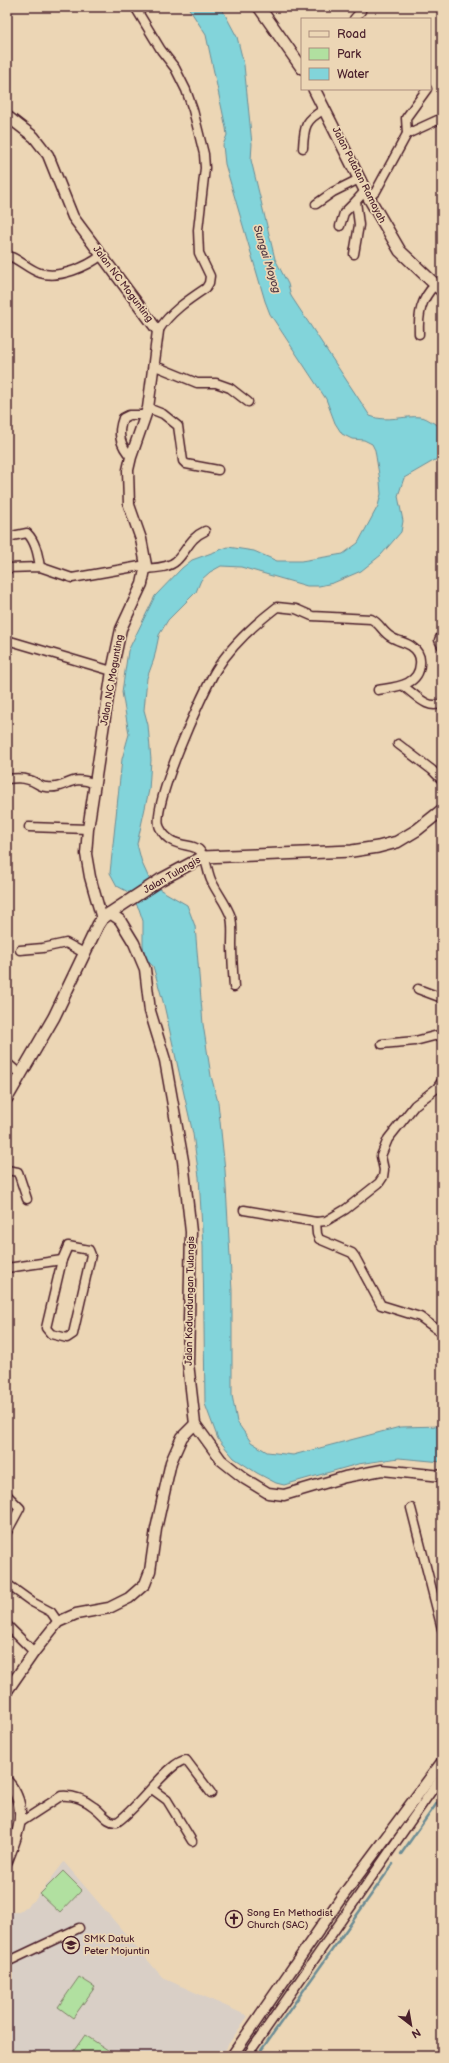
<svg xmlns="http://www.w3.org/2000/svg" width="449" height="2063" font-family="'Balsamiq Sans',sans-serif">
<style>
.built{fill:#d9cfc6}
.green{fill:#b1e0a0;stroke:#7e8066}
.water{fill:#82d4da;stroke:#6c8c94}
.lines{fill:none;stroke-linecap:round;stroke-linejoin:round}
.stream{stroke:#6c8c94;stroke-width:2.5}
.minor-casing{stroke:#4a1f2b;stroke-width:11}
.tertiary-casing{stroke:#4a1f2b;stroke-width:13}
.secondary-casing{stroke:#4a1f2b;stroke-width:14}
.minor{stroke:#ecd6b5;stroke-width:8}
.tertiary{stroke:#ecd6b5;stroke-width:10}
.secondary{stroke:#ecd6b5;stroke-width:11}
.labels{text-anchor:middle;dominant-baseline:central;stroke-width:3.5;stroke-linejoin:round;paint-order:stroke}
.street-label{font-size:10px;fill:#4a1f2b;stroke:#ecd6b5}
.poi-label{font-size:10px;fill:#4a1f2b;stroke:#ecd6b5;text-anchor:start}
.water-label{font-size:11px;font-style:italic;fill:#523a45;stroke:#ecd6b5}
</style>
<rect width="100%" height="100%" fill="#ecd6b5"/>
<filter id="ink" filterUnits="userSpaceOnUse"><feTurbulence type="fractalNoise" baseFrequency=".025" numOctaves="2"/><feDisplacementMap in="SourceGraphic" scale="8" xChannelSelector="R" yChannelSelector="G"/><feConvolveMatrix kernelMatrix="1 2 1 2 8 2 1 2 1" color-interpolation-filters="sRGB"/></filter>
<g filter="url(#ink)">
<path class="built" d="M64,1862L163,1978L248,2016L220,2056H7V1912H19L35,1900Z"/>
<g class="green">
<path d="M63,1871L82,1890L60,1913L40,1894Z"/>
<path d="M79,1977L95,1987L73,2018L58,2007Z"/>
<path d="M85,2035L117,2056H70Z"/>
</g>
<path class="water" d="M188,7H221L237,37L244,65L252,144L251,160L275,259L288,284L291,296L370,416C387,423 404,415 421,417C429,418 434,426 442,425V456L404,478L398,496L403,521L401,532L381,555L361,571L333,583L319,586H307L241,567L221,566L210,572L201,580L196,592L168,620L159,635L154,659L147,678L144,710L148,725L151,760L149,790L137,844L142,863L152,885L187,905L195,926L203,1024L211,1076L218,1102L225,1170L232,1291V1395L237,1422L251,1442L267,1452L293,1455L400,1427L442,1426V1462L399,1458L358,1464L284,1485L276,1483L257,1473L234,1458L218,1439L205,1404L203,1246L199,1177L193,1134L164,1005L153,966L145,959L143,945V921L139,909L130,893L117,886L110,873L122,759L129,734L122,692L128,651L155,596L182,568L192,560L228,547L254,551L277,561H301L343,554L358,543L378,506L381,494L380,481L375,450L372,444L364,440L352,439L342,434L335,423L326,399L270,314L265,301L225,164L223,145L227,135L226,128L206,35Z"/>
<g class="lines">
<g class="stream">
<path d="M401,1854L442,1796"/>
<path d="M257,2056L393,1864"/>
</g>
<g class="minor-casing">
<g id="minor">
<path d="M135,7L161,50L175,68L186,90L193,110L204,154L205,168L198,230L199,253L210,276L209,283L206,288C188,300 170,312 158,331"/>
<path d="M354,19L361,11"/>
<path d="M407,134L406,118L427,89"/>
<path d="M303,148C304,126 305,120 325,109"/>
<path d="M369,198L376,191L407,134L442,118"/>
<path d="M316,204L333,192L359,179"/>
<path d="M340,226L344,213L356,201"/>
<path d="M354,254L359,225L356,201L365,191"/>
<path d="M7,255C19,259 28,269 40,273C59,279 87,267 102,255"/>
<path d="M419,334C418,314 421,299 435,285"/>
<path d="M153,365L197,383H216L230,388L248,402"/>
<path d="M148,408L163,414L178,426L183,461L186,464L218,470"/>
<path d="M131,457C120,445 117,434 123,418L129,415H146"/>
<path d="M7,537L27,533C36,542 38,555 40,567"/>
<path d="M7,568L40,567L72,578L146,565"/>
<path d="M145,569C155,568 169,568 176,561C187,551 189,538 205,531"/>
<path d="M442,634L439,640L442,646"/>
<path d="M7,640L112,671"/>
<path d="M403,686C415,694 428,711 442,703"/>
<path d="M398,744L432,770L442,780"/>
<path d="M7,779C14,778 22,777 29,780C35,781 40,787 46,787C68,790 69,773 95,784"/>
<path d="M29,827L88,829"/>
<path d="M20,950L43,948L66,943L84,953"/>
<path d="M234,987C233,973 232,958 232,944C232,935 233,926 231,917C226,903 217,893 211,880C207,871 207,859 200,851C193,842 171,850 160,828C149,809 203,691 216,670C231,646 255,624 277,607L296,609L312,616L371,619C380,623 382,632 391,637C397,641 405,642 411,646C417,650 421,656 420,664C419,686 395,687 378,690"/>
<path d="M418,989L442,998"/>
<path d="M382,1044L415,1041L442,1034"/>
<path d="M7,1063L21,1075"/>
<path d="M7,1170L18,1172L27,1199"/>
<path d="M244,1210L316,1222L326,1221L346,1209L379,1183L383,1177L384,1170L381,1156L388,1139L415,1105L437,1088L442,1081"/>
<path d="M316,1222L317,1234L319,1239L352,1253L355,1257L381,1305L420,1317L442,1333"/>
<path d="M68,1246L89,1250L91,1255L73,1334L67,1338L51,1334L46,1328L62,1260Z"/>
<path d="M7,1268L62,1260"/>
<path d="M7,1495L20,1508L7,1532"/>
<path d="M411,1508L442,1629"/>
<path d="M7,1584L32,1602L51,1612L58,1622"/>
<path d="M7,1625L34,1652"/>
<path d="M152,1789L167,1800L192,1841"/>
<path d="M21,1822L61,1796C73,1795 85,1800 94,1807C102,1812 107,1823 117,1822C136,1811 170,1760 186,1760L211,1793"/>
<path d="M7,1962L79,1928"/>
<path d="M247,2056L442,1776"/>
</g>
</g>
<g class="tertiary-casing">
<g id="tertiary">
<path d="M7,116L34,137L48,155L73,217L158,331L148,408L131,457L128,470L129,505L141,539L146,565L142,584L121,629L112,671L88,829L86,854L90,877L102,919"/>
<path d="M110,913L120,920L134,943L145,969L150,1011L165,1060L183,1161L191,1232L188,1363L195,1424L221,1460L245,1479L268,1493L284,1495L345,1477L382,1470L442,1476"/>
<path d="M7,1691L34,1652L58,1622L76,1614L109,1608L129,1598L145,1584L150,1571L156,1529L171,1462L182,1437L195,1424"/>
<path d="M7,1781C30,1807 18,1834 7,1861"/>
<path d="M232,2056L341,1898L442,1762"/>
</g>
</g>
<g class="secondary-casing">
<g id="secondary">
<path d="M259,7L302,68"/>
<path d="M314,89L369,198L400,251L442,291"/>
<path d="M7,1098L54,1017L98,925L102,919L110,913L160,880L203,857L352,851L378,847L397,842L417,830L442,810"/>
</g>
</g>
<use href="#minor" class="minor"/>
<use href="#tertiary" class="tertiary"/>
<use href="#secondary" class="secondary"/>
</g>
</g>
<defs>
<g id="church-ring" transform="scale(0.9)"><circle r="9.5" fill="#ecd6b5" stroke="#4a1f2b" stroke-width="1.5"/><path d="M-1.2-6h2.4v3.5h3.3v2.4h-3.3V6h-2.4V-.1h-3.3v-2.4h3.3Z" fill="#4a1f2b"/></g>
<g id="school-ring" transform="scale(0.9)"><circle r="9.5" fill="#ecd6b5" stroke="#4a1f2b" stroke-width="1.5"/><path d="M0-5L7-2L0 1L-7-2ZM-4 1L0 2.5L4 1V4Q0 6-4 4Z" fill="#4a1f2b"/></g>
</defs>
<g fill-rule="evenodd">
<use href="#church-ring" x="234" y="1919"/>
<use href="#school-ring" x="71" y="1945"/>
</g>
<g class="labels">
<g class="street-label">
<text transform="translate(359 175) rotate(63)">Jalan Putatan Ramayah</text>
<text transform="translate(123 284) rotate(53)">Jalan NC Mogunting</text>
<text transform="translate(112 680) rotate(-80)">Jalan NC Mogunting</text>
<text transform="translate(172 875) rotate(-30)">Jalan Tulangis</text>
<text transform="translate(190 1301) rotate(-89)">Jalan Kodundungan Tulangis</text>
</g>
<g class="poi-label">
<text x="247" y="1913">Song En Methodist<tspan x="247" dy="12">Church (SAC)</tspan></text>
<text x="84" y="1939">SMK Datuk<tspan x="84" dy="12">Peter Mojuntin</tspan></text>
</g>
<g class="water-label">
<text transform="translate(267 259) rotate(73)">Sungai Moyog</text>
</g>
</g>
<rect width="449" height="2063" fill="none" stroke="#ecd6b5" stroke-width="24"/>
<rect x="12" y="12" width="425" height="2039" fill="none" stroke="#4a1f2b" stroke-width="1.5" filter="url(#ink)"/>
<rect x="301" y="18" width="130" height="72" fill="#ecd6b5" stroke="#ab8d7e"/>
<rect x="309" y="31" width="20" height="6" fill="#ecd6b5" stroke="#ab8d7e"/>
<text x="337" y="38" font-size="12" fill="#4a1f2b">Road</text>
<rect x="309" y="48" width="20" height="12" fill="#b1e0a0" stroke="#ab8d7e"/>
<text x="337" y="58" font-size="12" fill="#4a1f2b">Park</text>
<rect x="309" y="68" width="20" height="12" fill="#82d4da" stroke="#ab8d7e"/>
<text x="337" y="78" font-size="12" fill="#4a1f2b">Water</text>
<g transform="translate(411 2025) rotate(149)" stroke="#ecd6b5" stroke-width="3" paint-order="stroke">
<path d="M0-3L7 15L0 10L-7 15Z" fill="#4a1f2b"/>
<text y="-6" font-size="11" font-weight="bold" text-anchor="middle" fill="#4a1f2b">N</text>
</g>
</svg>
